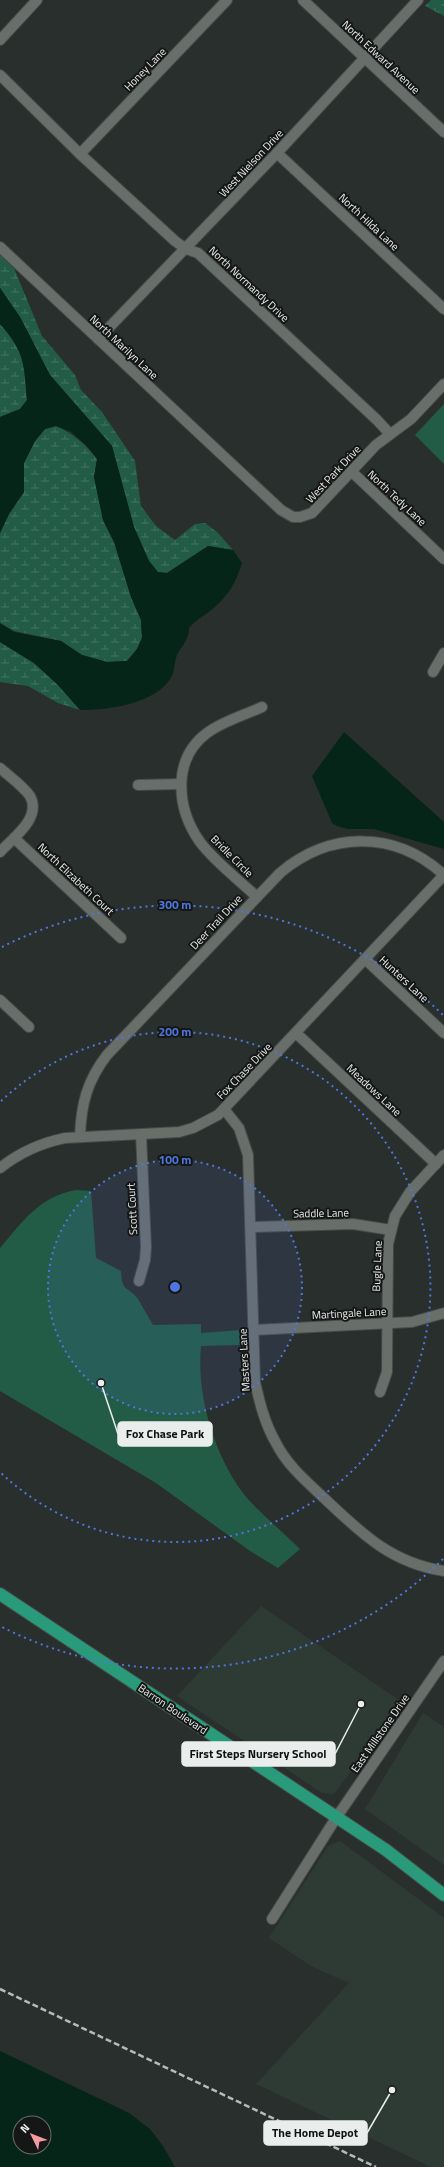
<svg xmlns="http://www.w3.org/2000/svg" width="444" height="2167" font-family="'Titillium Web',sans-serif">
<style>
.built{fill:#2e3b35}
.wetland{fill:url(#wetland-marsh)}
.park{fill:#235c46}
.water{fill:#042518;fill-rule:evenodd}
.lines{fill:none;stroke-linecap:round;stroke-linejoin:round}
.street-casing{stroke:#464a48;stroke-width:12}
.primary-casing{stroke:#464a48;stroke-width:14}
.street{stroke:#686f6b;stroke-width:10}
.primary{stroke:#2a9b7a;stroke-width:12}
.rail{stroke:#b6bbb9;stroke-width:2.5;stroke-dasharray:6 3;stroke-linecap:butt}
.ring{fill:none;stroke:#5076dd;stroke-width:2;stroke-dasharray:2 4}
.labels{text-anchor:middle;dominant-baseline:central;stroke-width:4;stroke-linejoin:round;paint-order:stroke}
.street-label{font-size:11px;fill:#e9edeb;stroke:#141715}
.centre{fill:#5076dd;stroke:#141715;stroke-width:2}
.ring-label{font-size:12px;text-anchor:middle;font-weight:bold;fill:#5076dd;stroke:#141715;stroke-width:4;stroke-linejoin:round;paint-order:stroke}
.leader{fill:none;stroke:#e9edeb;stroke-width:1.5}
.callout-dot{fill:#e9edeb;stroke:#141715;stroke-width:1.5}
.callout{fill:#e9edeb;stroke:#e9edeb;stroke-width:1.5}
.callout-label{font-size:12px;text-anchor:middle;font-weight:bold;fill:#111}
</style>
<defs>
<pattern id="wetland-marsh" width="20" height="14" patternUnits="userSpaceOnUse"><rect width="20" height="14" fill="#235c46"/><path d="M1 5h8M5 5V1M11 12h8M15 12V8" fill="none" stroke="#437461"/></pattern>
</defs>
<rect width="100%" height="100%" fill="#292f2c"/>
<g class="built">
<path d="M261,1606L402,1702L334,1794L322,1793L177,1696Z"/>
<path d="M423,1713L444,1727V1865L365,1809Z"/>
<path d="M340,1841L444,1918V2167H431L256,2084L349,1983L311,1966L269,1938L328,1846Z"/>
</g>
<g class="wetland">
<path d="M431,0H444V16L425,6Z"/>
<path d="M0,255L14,268L42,336L75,375L81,390L102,412L135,461L141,506L156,526L175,540L195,524L205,523L217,532L233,550L208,546L167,573L158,572L149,561L134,527L112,446L50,375L20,317L0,288Z"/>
<path d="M0,324C25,352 24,364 27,400L20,409L0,417Z"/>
<path d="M56,426C74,434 85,444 97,459L94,477L103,520L114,542L131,597L141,620L142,638L137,649L127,661L107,662L82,655L61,641L14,631L0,623V533L9,514L24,492V463L35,441L45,429Z"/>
<path d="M0,642L34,663L58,685L80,710L58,703L28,686L0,682Z"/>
</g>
<g class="park">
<path d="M444,404V464L415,435Z"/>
<path d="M76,1190L91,1191L96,1258L121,1271C122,1294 128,1285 138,1299C143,1308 148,1316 153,1325L201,1324V1333L241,1330L240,1345L201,1346C196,1396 215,1459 247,1498C263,1516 283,1532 300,1549L278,1568L250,1551L156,1483L0,1391V1248C24,1220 39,1197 76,1190Z"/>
</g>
<g class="water">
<path d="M0,288L20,317L50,375L112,446L134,527L149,561L158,572L167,573L208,546L233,550L242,563C236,583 227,598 210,611C202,617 196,620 189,628C189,640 182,645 177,655C174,662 175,670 172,676C157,704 108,710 80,710L58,685L34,663L0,642V623L14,632L61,641L82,655L107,662L127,661L137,649L142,638L141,620L131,597L114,542L103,520L94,477L97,459L86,445L71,432L56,426L45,429L35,441L24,463V492L9,514L0,533V417L20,409L27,400C24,364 25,352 0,324Z"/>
<path d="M344,732L444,822V849L374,829H348L337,826L332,823L312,776Z"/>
<path d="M0,2051L129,2113L150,2129L163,2146L175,2167H0ZM20,2123H44V2147H20Z"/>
</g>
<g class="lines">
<g class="street-casing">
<g id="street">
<path d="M303,0L444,132"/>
<path d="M0,40L37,0"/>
<path d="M0,75L80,154L175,241L186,249L198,253L377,420L390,434"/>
<path d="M277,153L444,309"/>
<path d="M80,154L227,0"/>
<path d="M0,247L281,510L293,517H300L312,513L376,445L411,419L444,384"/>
<path d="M98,339L277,153L418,0"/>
<path d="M351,471L444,559"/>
<path d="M433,672L444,653"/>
<path d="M0,768C9,776 23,786 30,796C42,818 13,838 0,852"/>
<path d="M138,785L181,784"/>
<path d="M14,838L121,938"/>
<path d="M257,897C238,879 215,862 200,842C176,808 172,759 207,733C223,721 245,715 262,707"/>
<path d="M365,959L444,1033"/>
<path d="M0,1000L29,1027"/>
<path d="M296,1033L436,1164"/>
<path d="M224,1109L239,1128L248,1155L255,1382C260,1404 265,1424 276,1443C287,1465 306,1481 324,1498C361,1533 391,1563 444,1571"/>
<path d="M80,1137C81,1104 87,1081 107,1055L280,873C330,831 395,830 444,875"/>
<path d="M0,1168C19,1153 41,1143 65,1138L179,1132L193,1128L218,1115L444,875"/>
<path d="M251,1227L353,1224L391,1230"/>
<path d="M139,1281L145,1260L146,1247L141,1134"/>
<path d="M254,1330L412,1322L444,1313"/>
<path d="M380,1392L387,1372L388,1244L395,1216L410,1192L444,1155"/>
<path d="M272,1919L336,1818L444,1661"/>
</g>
</g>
<g class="primary-casing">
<path id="primary" d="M0,1594L386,1850L444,1895"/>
</g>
<use href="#street" class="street"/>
<use href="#primary" class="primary"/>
<path class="rail" d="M0,1989L376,2167"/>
</g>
<circle cx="175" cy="1287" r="127" fill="#5076dd" fill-opacity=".12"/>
<g class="ring">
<circle cx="175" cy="1287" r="127"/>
<path d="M1 1101A255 255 0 1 1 1 1473"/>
<path d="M443 1559A382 382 0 0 1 2 1627M2 947A382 382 0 0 1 443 1015"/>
</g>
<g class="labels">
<g class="street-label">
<text transform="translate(381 57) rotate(43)">North Edward Avenue</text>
<text transform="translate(145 69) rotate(-46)">Honey Lane</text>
<text transform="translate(251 163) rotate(-47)">West Nielson Drive</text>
<text transform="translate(369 222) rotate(43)">North Hilda Lane</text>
<text transform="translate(249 284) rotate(43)">North Normandy Drive</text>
<text transform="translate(124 347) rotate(43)">North Marilyn Lane</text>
<text transform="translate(333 474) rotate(-47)">West Park Drive</text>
<text transform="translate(397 498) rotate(43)">North Tedy Lane</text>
<text transform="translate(232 856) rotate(45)">Bridle Circle</text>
<text transform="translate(76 879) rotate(43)">North Elizabeth Court</text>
<text transform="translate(216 922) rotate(-47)">Deer Trail Drive</text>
<text transform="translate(404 979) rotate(43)">Hunters Lane</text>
<text transform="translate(244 1071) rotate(-46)">Fox Chase Drive</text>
<text transform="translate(374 1090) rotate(43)">Meadows Lane</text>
<text transform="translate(132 1209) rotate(-93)">Scott Court</text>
<text transform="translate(321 1213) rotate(-1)">Saddle Lane</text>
<text transform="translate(377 1266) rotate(-88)">Bugle Lane</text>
<text transform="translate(349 1313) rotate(-3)">Martingale Lane</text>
<text transform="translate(244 1360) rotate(-93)">Masters Lane</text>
<text transform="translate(173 1709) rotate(34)">Barron Boulevard</text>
<text transform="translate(380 1733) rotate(-55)">East Millstone Drive</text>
</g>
</g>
<circle cx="175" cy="1287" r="6" class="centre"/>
<g class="ring-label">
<text x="175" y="909">300 m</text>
<text x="175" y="1036">200 m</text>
<text x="175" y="1164">100 m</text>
</g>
<path class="leader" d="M101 1383L118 1434M361 1704L335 1754M392 2090L367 2133"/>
<g class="callout-dot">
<circle cx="101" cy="1383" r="4"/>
<circle cx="361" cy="1704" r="4"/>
<circle cx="392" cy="2090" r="4"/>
</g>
<g class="callout">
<rect x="118" y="1422" width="94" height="24" rx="4"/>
<rect x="182" y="1742" width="153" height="24" rx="4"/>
<rect x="264" y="2121" width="103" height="24" rx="4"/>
</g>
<g class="callout-label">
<text x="165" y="1438">Fox Chase Park</text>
<text x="258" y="1758">First Steps Nursery School</text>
<text x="315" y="2137">The Home Depot</text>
</g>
<g transform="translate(32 2135) rotate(313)"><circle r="19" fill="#141715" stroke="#696d6b"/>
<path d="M0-3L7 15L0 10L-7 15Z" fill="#f49aa3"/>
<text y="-6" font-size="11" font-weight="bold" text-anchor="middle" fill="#e9edeb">N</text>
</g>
</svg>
